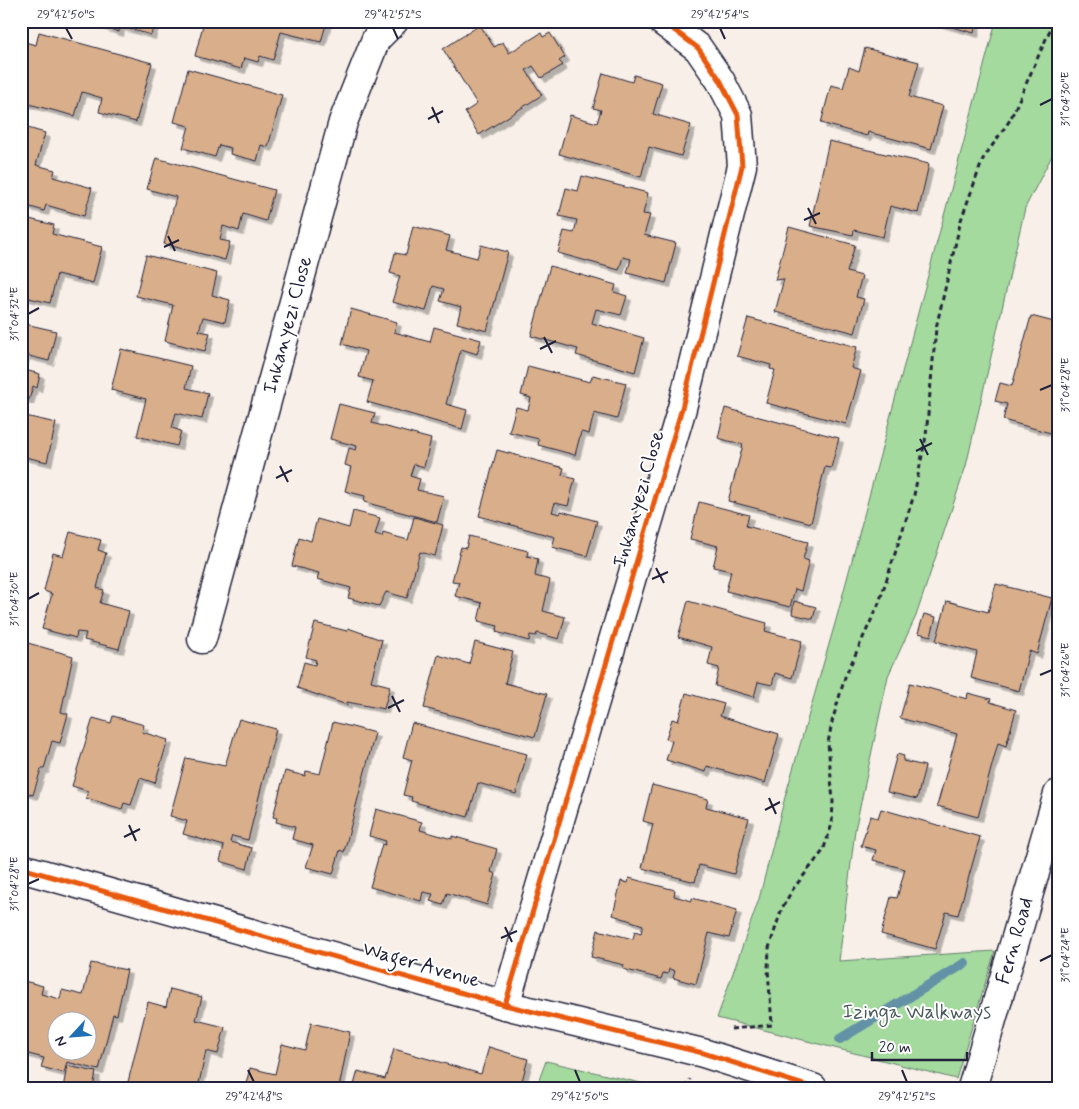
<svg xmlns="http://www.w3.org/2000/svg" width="1079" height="1109" font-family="Mynerve,sans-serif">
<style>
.green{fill:#a4da9e;stroke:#637e6c}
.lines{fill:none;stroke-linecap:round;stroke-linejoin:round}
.stream{stroke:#6392a6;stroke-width:10}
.building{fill:#d9ae8a;stroke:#22223b;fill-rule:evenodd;filter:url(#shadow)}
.minor-casing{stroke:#22223b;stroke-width:31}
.path{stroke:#22223b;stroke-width:3;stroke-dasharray:5 4;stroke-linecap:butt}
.minor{stroke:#fff;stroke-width:28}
.cycleway-casing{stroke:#fff;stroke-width:8}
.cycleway{stroke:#e8590c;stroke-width:5}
.ticks{fill:none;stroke:#22223b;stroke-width:2}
.labels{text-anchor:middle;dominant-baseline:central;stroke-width:4;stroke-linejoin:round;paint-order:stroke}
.street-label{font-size:20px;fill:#22223b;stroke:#fff}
.park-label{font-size:20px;fill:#495959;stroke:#fff}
.neatline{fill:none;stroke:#22223b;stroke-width:2}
.ticks-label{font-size:12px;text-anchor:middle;fill:#22223b}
</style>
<defs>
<filter id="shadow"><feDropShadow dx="4.5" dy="4.5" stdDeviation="0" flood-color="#0004"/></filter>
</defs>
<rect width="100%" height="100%" fill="#f7efe8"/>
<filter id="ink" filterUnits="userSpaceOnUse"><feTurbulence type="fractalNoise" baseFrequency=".02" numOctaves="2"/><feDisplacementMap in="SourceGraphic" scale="10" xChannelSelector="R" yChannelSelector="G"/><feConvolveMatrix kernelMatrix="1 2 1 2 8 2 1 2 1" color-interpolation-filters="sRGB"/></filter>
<g filter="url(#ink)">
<g class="green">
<path d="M996,21H1058V144L1025,208L966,466L916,616L888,676L855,830L839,961L995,951L956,1079L717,1018L759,899L785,797L836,620Z"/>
<path d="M546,1061L662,1088H536Z"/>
</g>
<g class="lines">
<path class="stream" d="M840,1039L965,963"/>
</g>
<g class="building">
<path d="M86,21H155L151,35L120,26L119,32Z"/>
<path d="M204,21H327L321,42L281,32L273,60L260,56L258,62L244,58L241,69L195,56Z"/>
<path d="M931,21H976L974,33Z"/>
<path d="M480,25L494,47L503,42L509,53L541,33L543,37L550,33L565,57L559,61L563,65L541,78L533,66L526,70L542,95L479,135L465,112L477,104L443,49Z"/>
<path d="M39,32L152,63L136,122L99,112L102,98L82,92L75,116L21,102V41L36,45Z"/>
<path d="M865,48L919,62L909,97L943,106L931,149L868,132L867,136L821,123L831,85L843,88L849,67L859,71Z"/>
<path d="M188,69L282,95L268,147L261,145L257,161L230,154L231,148L219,145L215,157L183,148L189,126L174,122Z"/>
<path d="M603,73L632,82L634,75L662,83L653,114L691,125L681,156L649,147L641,177L559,154L570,115L597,123L601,110L593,108Z"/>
<path d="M21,126L45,133L36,165L55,170L53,177L92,188L84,216L46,205L44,211L21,204Z"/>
<path d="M829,141L929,164L918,213L890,206L883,237L854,230L853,235L810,226Z"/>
<path d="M156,158L274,190L266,221L243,214L239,231L223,226L220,240L230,242L225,260L164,244L176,197L147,189Z"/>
<path d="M582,176L648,193L643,214L650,215L644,235L676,243L666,283L627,273L631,259L623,257L619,270L558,253L564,231L574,233L577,220L559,216L566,188L578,191Z"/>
<path d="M21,217L54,225L52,234L102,247L93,283L57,274L50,303L21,296Z"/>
<path d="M413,226L450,236L446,250L477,258L481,245L508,252L487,331L457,323L461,307L440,301L444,289L433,286L426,311L392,302L400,276L390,273L395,253L406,255Z"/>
<path d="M789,227L855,245L847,272L862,276L856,297L864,299L855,333L775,312L784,279L775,280Z"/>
<path d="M146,255L217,273L212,295L230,300L225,322L203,317L199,331L210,333L205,351L165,341L173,305L136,296Z"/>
<path d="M550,266L616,285L614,292L627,296L621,315L596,309L592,323L644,338L635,372L576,355L578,349L531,336Z"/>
<path d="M351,309L397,322L394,332L430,342L434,327L481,340L477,354L461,349L446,404L467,410L462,429L367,402L373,381L359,377L366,351L342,344Z"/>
<path d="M1031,316L1058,323V394L1056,402H1058V435L1003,420L1007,404L995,401L1000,383L1012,386Z"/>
<path d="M748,318L857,347L851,368L861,371L846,424L766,403L775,370L770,369L771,365L737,356Z"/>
<path d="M21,323L56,331L49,361L25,355L21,369L40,374L37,388L33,386L29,400L21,398Z"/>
<path d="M121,349L191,366L186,388L208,393L202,419L176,413L172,428L181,431L177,446L137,436L146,399L111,390Z"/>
<path d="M528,366L590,382L593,375L626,383L617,419L594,413L589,434L581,432L575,455L538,445L539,439L509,432L516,407L528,410L531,398L521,395Z"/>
<path d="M339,404L375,413L372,423L431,439L424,467L414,464L410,476L420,479L417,490L444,496L437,522L364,502L365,496L345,491L351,467L345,465L349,448L356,450L357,446L330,439Z"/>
<path d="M725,408L839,438L831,468L825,467L811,523L728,501L743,445L718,438Z"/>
<path d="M21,415L56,423L47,462L21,456Z"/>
<path d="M497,450L564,468L562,475L575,479L568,506L555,503L552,512L560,514L561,511L597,521L587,556L552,547L555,537L479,516Z"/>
<path d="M699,502L749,515L746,526L808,542L803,559L809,561L801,591L795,589L790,607L726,591L731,571L713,567L718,546L690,539Z"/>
<path d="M353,511L380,518L375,535L382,537L383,533L408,540L414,517L443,525L435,556L420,552L407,598L386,592L379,606L348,598L351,588L317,579L319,573L292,566L299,537L311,541L317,519L349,528Z"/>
<path d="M70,532L101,540L98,550L106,553L97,588L104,590L100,603L129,611L119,649L84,640L86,633L77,632L76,638L42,629L52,594L44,591L53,553L63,556Z"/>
<path d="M469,536L528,551L527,556L538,559L535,576L550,580L543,611L565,617L559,639L537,633L536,636L530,635L529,641L496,632L498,626L478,621L482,603L455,596L459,582L452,581L461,547L466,548Z"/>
<path d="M996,584L1052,598L1037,654L1029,651L1019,691L971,678L977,652L936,641L947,601L988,612Z"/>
<path d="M688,601L767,623L765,631L802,641L792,678L775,673L772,685L758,682L754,697L715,686L719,668L708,665L712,647L678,637Z"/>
<path d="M794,601L816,607L813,619L792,614Z"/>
<path d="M924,614L936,617L931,636L918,633Z"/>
<path d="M315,623L347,631L348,628L382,640L371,681L390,686L384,709L347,702V705L297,688L304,662L315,665L316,660L306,657Z"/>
<path d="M21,641L73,656L61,712L68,714L60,743L52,741L44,769H41L33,795L21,791V680L23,673H21Z"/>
<path d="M475,642L513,652L505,683L547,694L535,737L424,708L438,655L469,664Z"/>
<path d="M910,683L967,699L968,693L991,699L990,702L1016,710L1006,746L998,743L978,817L937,806L957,734L900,718Z"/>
<path d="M686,693L724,704L720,716L779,734L765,783L707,766L706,772L666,760L672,741L666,739L672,719L678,721Z"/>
<path d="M113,716L144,725L142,732L168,740L155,783L140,778L131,805L124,803L122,809L86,798L88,791L72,786L93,718L111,723Z"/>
<path d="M239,719L276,729L248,840L232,836L230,842L252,848L247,869L220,861L224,846L183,834L187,821L170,816L186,758L225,766Z"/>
<path d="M333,722L375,733L344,852L340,850L333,874L306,867L313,845L292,839L295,827L276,822L277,818L273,817L285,771L305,776L306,771L320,774Z"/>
<path d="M412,723L527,754L516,794L478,783L468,817L411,801L412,797L403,795L412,760L403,757Z"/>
<path d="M897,754L904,756L903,761L925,766L917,799L887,792Z"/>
<path d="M652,785L708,799L706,807L749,818L734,874L699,865L695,882L642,868L653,824L643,821Z"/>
<path d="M376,809L422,822L420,830L452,839V836L497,849L491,872L496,874L487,905L447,893L443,905L430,901L433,894L423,892L421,901L370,887L382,844L385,845L386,841L369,836Z"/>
<path d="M881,809L980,837L958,915L946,912L935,949L881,934L891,897L897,898L905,869L873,860L876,850L861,846L870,816L878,818Z"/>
<path d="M629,878L675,890L674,896L692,901V898L737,910L729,938L709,933L696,984L673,978L675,971L669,969L668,974L663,973L661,979L623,969L624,965L591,957L598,930L633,939L635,931L641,933L643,925L613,915L621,881L628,883Z"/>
<path d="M91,963L127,970L117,1015L113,1014L99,1070L67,1062L64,1073L41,1067L44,1058L21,1052V991L24,981L43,986L41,994L60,999L62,990L83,995ZM58,1022H88V1052H58Z"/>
<path d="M170,989L202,997L196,1020L225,1027L218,1054L206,1051L198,1088L127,1086L148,1002L166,1007Z"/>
<path d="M311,1023L350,1032L339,1088H245L250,1068L275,1074L282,1044L305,1050Z"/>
<path d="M489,1047L528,1059L520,1088H353L358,1071L385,1079L394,1049L481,1074Z"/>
<path d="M67,1066L96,1072L93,1088H63Z"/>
</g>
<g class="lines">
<g class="minor-casing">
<g id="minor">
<path d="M202,639L343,122L376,39L394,21"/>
<path d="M21,868L505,1005L703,1053L813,1088"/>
<path d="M505,1005L682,408L742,166L738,115L720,80L698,48L662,21"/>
<path d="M972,1088L1058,794"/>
</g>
</g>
<g class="path">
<path d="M731,1029L772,1025L768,969L769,948L782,908L793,889L823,851L832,824L833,801L828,743L832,722L845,677L879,603L914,495L926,436L936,328L961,220L983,159L1010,120L1054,21"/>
<path d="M686,1088L690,1079"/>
</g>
<use href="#minor" class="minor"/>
<g class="cycleway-casing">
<g id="cycleway">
<path d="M21,868L505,1005L703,1053L813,1088"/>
<path d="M505,1005L682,408L742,166L738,115L720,80L698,48L662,21"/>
</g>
</g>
<use href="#cycleway" class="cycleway"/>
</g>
</g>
<path class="ticks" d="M66,28L72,39M393,28L398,39M720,28L725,39M1040,105L1052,99M432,107L439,123M428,119L443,111M808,208L816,224M804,220L820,213M168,236L175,251M164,247L179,240M28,314L39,308M544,337L552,353M540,349L556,341M1040,390L1052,385M920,439L928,455M916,451L932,443M280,466L288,482M276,478L292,470M656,568L664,583M652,579L668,572M28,599L39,593M1040,675L1052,670M392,696L400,712M388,708L404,700M769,798L776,814M765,810L780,802M129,825L136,841M124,837L140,829M28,884L39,879M505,927L512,942M501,938L517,931M1040,961L1052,955M248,1070L254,1082M575,1070L580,1082M902,1070L907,1082"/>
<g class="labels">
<g class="street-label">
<text transform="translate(288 325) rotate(-75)">Inkanyezi Close</text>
<text transform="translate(639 499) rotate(-74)">Inkanyezi Close</text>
<text transform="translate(1015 941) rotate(-74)">Fern Road</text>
<text transform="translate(421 965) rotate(16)">Wager Avenue</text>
</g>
<g class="park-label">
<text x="917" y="1012">Izinga Walkways</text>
</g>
</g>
<rect width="1079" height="1109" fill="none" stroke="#fff" stroke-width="55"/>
<g transform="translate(72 1036) rotate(244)"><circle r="24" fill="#ffffff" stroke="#a7a7b1"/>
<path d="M0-4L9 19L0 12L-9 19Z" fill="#1f6fb2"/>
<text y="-8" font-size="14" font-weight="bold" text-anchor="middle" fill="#22223b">N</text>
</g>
<path d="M872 1052v8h95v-8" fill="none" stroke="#22223b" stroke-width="2.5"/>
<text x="879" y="1052" font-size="15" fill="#22223b" stroke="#ffffff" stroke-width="4" paint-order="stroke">20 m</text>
<rect x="28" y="28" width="1024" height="1054" class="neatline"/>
<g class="ticks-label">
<text x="66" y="18">29°42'50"S</text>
<text x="393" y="18">29°42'52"S</text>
<text x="720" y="18">29°42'54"S</text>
<text transform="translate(1065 99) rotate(-90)" y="4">31°04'30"E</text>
<text transform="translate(14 314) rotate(-90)" y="4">31°04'32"E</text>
<text transform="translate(1065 385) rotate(-90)" y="4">31°04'28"E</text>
<text transform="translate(14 599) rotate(-90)" y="4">31°04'30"E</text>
<text transform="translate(1065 670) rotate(-90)" y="4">31°04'26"E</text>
<text transform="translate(14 884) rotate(-90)" y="4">31°04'28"E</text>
<text transform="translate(1065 955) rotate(-90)" y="4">31°04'24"E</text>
<text x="254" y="1100">29°42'48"S</text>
<text x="580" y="1100">29°42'50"S</text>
<text x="907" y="1100">29°42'52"S</text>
</g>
</svg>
